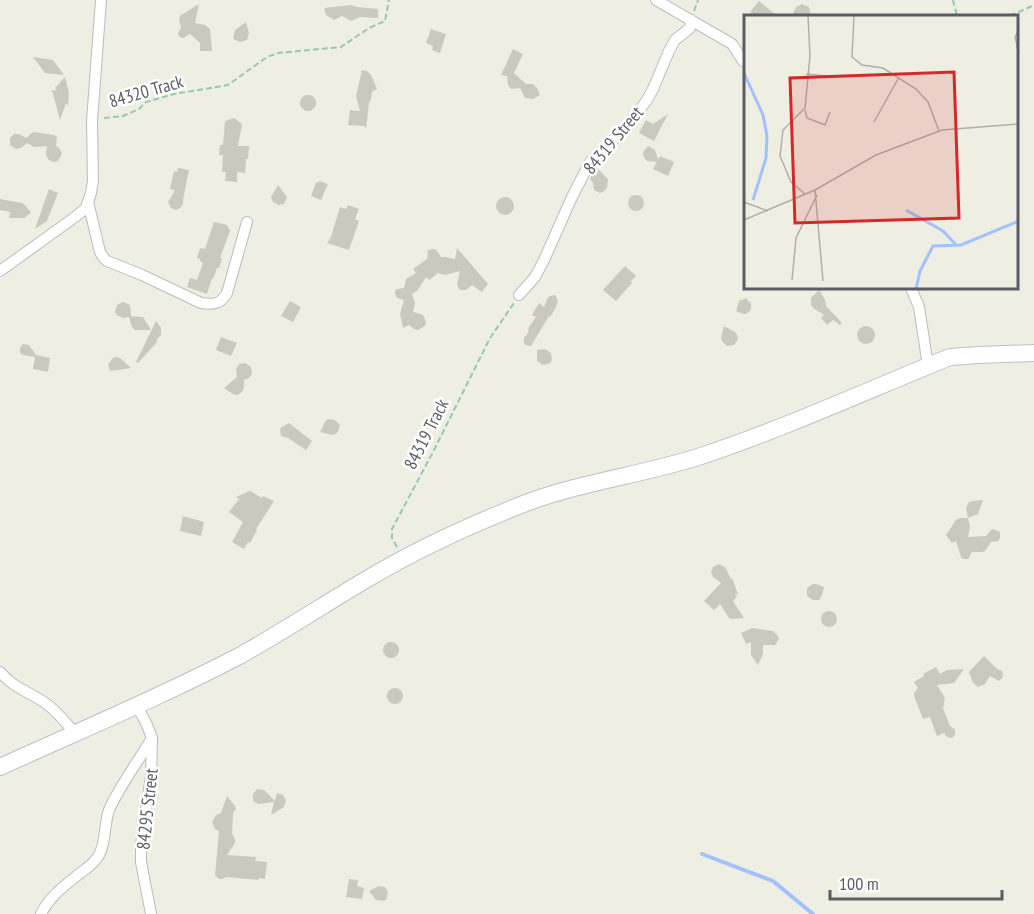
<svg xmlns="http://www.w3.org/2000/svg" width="1034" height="914" font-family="'PT Sans Narrow',sans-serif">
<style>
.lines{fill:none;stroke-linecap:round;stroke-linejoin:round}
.stream{stroke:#a2c2ff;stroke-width:4}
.building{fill:#c9c9bf}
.street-casing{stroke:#bbbbc2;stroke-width:12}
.secondary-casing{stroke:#bdbfc7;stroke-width:18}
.path{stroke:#97c8b0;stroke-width:2;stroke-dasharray:6 3;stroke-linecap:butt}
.street{stroke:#fff;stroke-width:10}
.secondary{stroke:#fff;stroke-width:16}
.labels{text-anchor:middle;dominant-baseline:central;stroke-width:5;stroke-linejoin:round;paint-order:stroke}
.street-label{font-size:18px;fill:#5b5d64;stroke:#fff}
.inset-river{fill:none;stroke:#a2c2ff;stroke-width:3}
.inset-road{fill:none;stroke:#afb0ac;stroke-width:1.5}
.view{fill:#d62828;fill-opacity:0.15;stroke:#d62828;stroke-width:3}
.inset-edge{fill:none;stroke:#5b5d64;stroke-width:3}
</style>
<rect width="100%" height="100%" fill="#eeeee3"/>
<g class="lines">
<path class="stream" d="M702,854L773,881L813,914"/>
</g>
<g class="building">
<path d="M759,1L777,16H756L750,12Z"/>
<path d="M199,4L195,23L205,25L210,29L212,51H200V43L190,34L183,38L180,37L178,34L181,27L179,21L180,16Z"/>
<path d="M802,4L809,7L811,16H792L796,7Z"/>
<path d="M352,5L357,7L378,9V18L360,17L351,21L342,16L334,20L326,15L324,8Z"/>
<path d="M246,22L249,33L247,40L240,42L233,39L235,30Z"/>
<path d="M431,29L446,34L440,53L432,50L433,46L426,43Z"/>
<path d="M513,49L523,54L514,73L526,84H533L537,88L540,95L533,99L525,98L520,88L511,89L508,85L507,76L501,75Z"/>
<path d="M33,57L53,60L64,75L45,73Z"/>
<path d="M362,70L367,71L371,75L377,89L372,92L371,99L369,103L366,129L365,126L348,125L350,110L360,111L356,96Z"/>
<path d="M65,77L69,93L68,106L66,103L60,120L52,90L57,91L55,88Z"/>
<circle cx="308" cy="103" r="8"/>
<path d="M668,114L654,141L639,133L646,120L653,124Z"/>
<path d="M234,118L242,124L238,146H249L248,159H246L245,173L237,172V182L225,181L226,172H222L223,155H219L220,145H223L225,121Z"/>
<path d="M33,132L54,135L57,137L56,146L60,149L62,154L58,161L53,162L48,159L46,155L47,146L34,147L27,143L21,148L16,149L10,145V138L14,134H19L26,138Z"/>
<path d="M648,146L655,150L658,159L660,156L674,162L668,176L653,169L657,162L647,161L644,158L643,152Z"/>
<path d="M596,167L608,179L607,188L603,192L600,193L594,190L593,183L590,179Z"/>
<path d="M178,168L189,170L183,200V204L180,208L176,210L171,208L168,202L175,190L170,189L174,171L177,172Z"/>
<path d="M319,181L328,184L321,200L311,196L316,182L318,183Z"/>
<path d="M278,185L287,197L284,204L279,205L273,202L271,197Z"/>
<path d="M49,189L58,193L47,221L35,229Z"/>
<circle cx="636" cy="203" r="8"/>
<circle cx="505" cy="206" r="9"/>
<path d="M0,199L22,203L26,206L31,213L24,218H9L10,212L0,210Z"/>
<path d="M348,205L359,209L355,219L359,221L349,250L327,243L331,237L340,207L346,209Z"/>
<path d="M214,222L227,225L230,231L220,258L222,259L219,268H217L213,279L212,278L207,294L187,287L190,278L197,280L203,263L200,261V259L197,258L200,248L205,249Z"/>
<path d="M457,248L488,284L482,292L472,285L466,290H460L457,284L460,271L445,275L438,273L429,280L426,277L418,290L412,294L415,303L413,312L421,314L424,316L426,323L425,326L418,330L414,329L409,325L403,328L400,314L404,300L397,298L395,294V291L397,289L404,288L406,279L416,273L413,269L427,259L428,250L434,249L436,250L441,257H445L455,259Z"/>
<path d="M625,266L636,276L631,281L632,283L616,301L603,290Z"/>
<path d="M819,290L825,300L826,306L842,323L840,325L833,320L827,325L821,318L824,315L813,308L811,305V298Z"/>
<path d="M554,295L556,296L558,302L555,309L550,317L549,316L531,346L526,345L524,344V338L528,333L529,327L536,317L532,315L539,303L544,307L548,297Z"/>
<path d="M746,298L751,304V310L746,314H743L736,311L739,301Z"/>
<path d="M290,301L301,307L293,322L281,316Z"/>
<path d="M123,302L130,305L131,316L143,317L151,330H135L132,327L129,317L123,318L117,315L115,312L117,305Z"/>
<path d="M156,321L161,328V335L157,339V342L138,363L136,362Z"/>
<circle cx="866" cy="335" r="9"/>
<path d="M724,326L735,332L737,335L738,339L734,345L727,346L722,341L721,338Z"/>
<path d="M221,337L237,343L231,356L216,350Z"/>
<path d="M23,344L29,345L36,355L50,358L48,372L33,369L35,357L23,355L20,353V348Z"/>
<path d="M545,349L551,353L552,360L550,363L543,365L537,361V350Z"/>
<path d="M116,357L120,358L131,368L110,371L108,364L113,358Z"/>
<path d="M245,363L251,367L252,374L249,378L244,380V387L242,392L238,395L233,394L224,388L237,377L236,369L239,364Z"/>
<path d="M328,419L335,420L340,425L338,432L335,434L332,435L320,432L325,422Z"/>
<path d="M289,423L312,441L306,450L288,438L281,436L280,429L282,427Z"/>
<path d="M250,491L262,498L263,496L274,501L256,529L257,530L250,543L248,542L244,549L232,542L243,522L229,512L239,499L236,497Z"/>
<path d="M983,500L978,514L968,518L970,526L968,537L986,536L990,531L993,529L1000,532V538L998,541L991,542L986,550L983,552H972L968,559H963L961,557L956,541L952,543L946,535L956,520L960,518H968L966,508L969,502L972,501Z"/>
<path d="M183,516L204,522L201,536L180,531Z"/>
<path d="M719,564L725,567L731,579L732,578L738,594H734L737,596L733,601L744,618L732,619L729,618L720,604L714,610L704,601L721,583L713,577L711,573L713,567Z"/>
<path d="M813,584H816L824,587L822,595L819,600H813L807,596V588Z"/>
<circle cx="829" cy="619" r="8"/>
<path d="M752,628L773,631L778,636L779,639L775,645H763V654L758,665L751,655V642L746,644L741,633Z"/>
<circle cx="391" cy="650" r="8"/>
<path d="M984,656L997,669L1002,671L1003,677L999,681L990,676L985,684L978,687L973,683L969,672Z"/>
<path d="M936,667L940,674L947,670L964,669L954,683L937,685L945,698L943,708L950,726L955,730V735L952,738L947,737L944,733L937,736L930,717L923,719L914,696V693L918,688L914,682L924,676L923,674Z"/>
<circle cx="395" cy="696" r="8"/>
<path d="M257,789L264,790L275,801L277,793L283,795L286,800L284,807L271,815L274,802L259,804L253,801V794Z"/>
<path d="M227,796L235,806L236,809L233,813L232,834L235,839V843L227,855L256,857L255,861L267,862L265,879L259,878L258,880L227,877L222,879H219L215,875L219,831L215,829L212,822L216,815L221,813Z"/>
<path d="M349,879L358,880L357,886L364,888L362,899L346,897Z"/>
<path d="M379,886L385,887L388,893L386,900L383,901L376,900L369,891Z"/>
</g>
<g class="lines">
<g class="street-casing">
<g id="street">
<path d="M656,0L732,44L743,61L746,63"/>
<path d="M88,202L100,252L103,257L107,261L142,275L201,303C214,305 221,304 227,293L247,222"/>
<path d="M0,271L75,217L85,209L88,202L91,193L93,181L92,121L101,0"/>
<path d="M911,288L919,307L928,366"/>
<path d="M519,295L535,277L544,260L572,197L590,162L626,128L647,100L653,89L669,51L675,40L690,28L691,20"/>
<path d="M0,672C14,688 27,691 44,702C56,710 65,722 75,733"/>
<path d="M137,706L147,725L152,738L151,776L141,844V862L151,914"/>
<path d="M41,914C49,897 64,886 79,874C86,869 95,863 99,855C106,843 104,824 109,810C120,785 138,762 152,738"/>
</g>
</g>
<g class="secondary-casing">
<path id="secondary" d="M0,767C81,730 163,696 241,655C282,632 322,606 362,582C412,552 472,524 526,503C582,482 641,475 698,457C783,429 866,391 950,357L979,355L1034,353"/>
</g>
<g class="path">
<path d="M953,0L957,16"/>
<path d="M694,11L698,0"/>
<path d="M1010,16L1034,5"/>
<path d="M104,118L123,116L139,109L146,102L174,94L228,85L267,57L278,53L341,47L369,28L385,21L389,0"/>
<path d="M397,547L392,538V529L433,452L490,338L514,303"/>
</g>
<use href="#street" class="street"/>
<use href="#secondary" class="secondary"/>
</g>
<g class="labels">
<g class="street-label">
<text transform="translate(146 91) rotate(-16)">84320 Track</text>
<text transform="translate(613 140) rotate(-50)">84319 Street</text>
<text transform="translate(426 434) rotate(-63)">84319 Track</text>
<text transform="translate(147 809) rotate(-84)">84295 Street</text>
</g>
</g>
<g transform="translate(744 15)">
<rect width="274" height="274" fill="#eeeee3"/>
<path class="inset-river" d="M0,58L19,100L23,121L22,143L9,185M162,195L199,216L213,231M172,274L176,256L189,231L217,230L275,206"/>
<path class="inset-road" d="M110,1L108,42L118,50L139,53L172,74L184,87L195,116M275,15L271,22L275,39M62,59L83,61M61,95L63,103L81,110L86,97M130,107L155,62M71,175L79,266M61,179L47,167L36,141L39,115L61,93L66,41L64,1M0,187L24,196M0,205L71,175L132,140L198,115L275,109M48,265L52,223L73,180"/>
<path class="view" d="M210,57L215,203L51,208L46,63Z"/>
<rect width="274" height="274" class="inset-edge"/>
</g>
<path d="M830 890v9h172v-9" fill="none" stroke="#5b5d64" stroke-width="3"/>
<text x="839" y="890" font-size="18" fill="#5b5d64" stroke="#ffffff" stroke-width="4.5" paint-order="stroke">100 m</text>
</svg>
